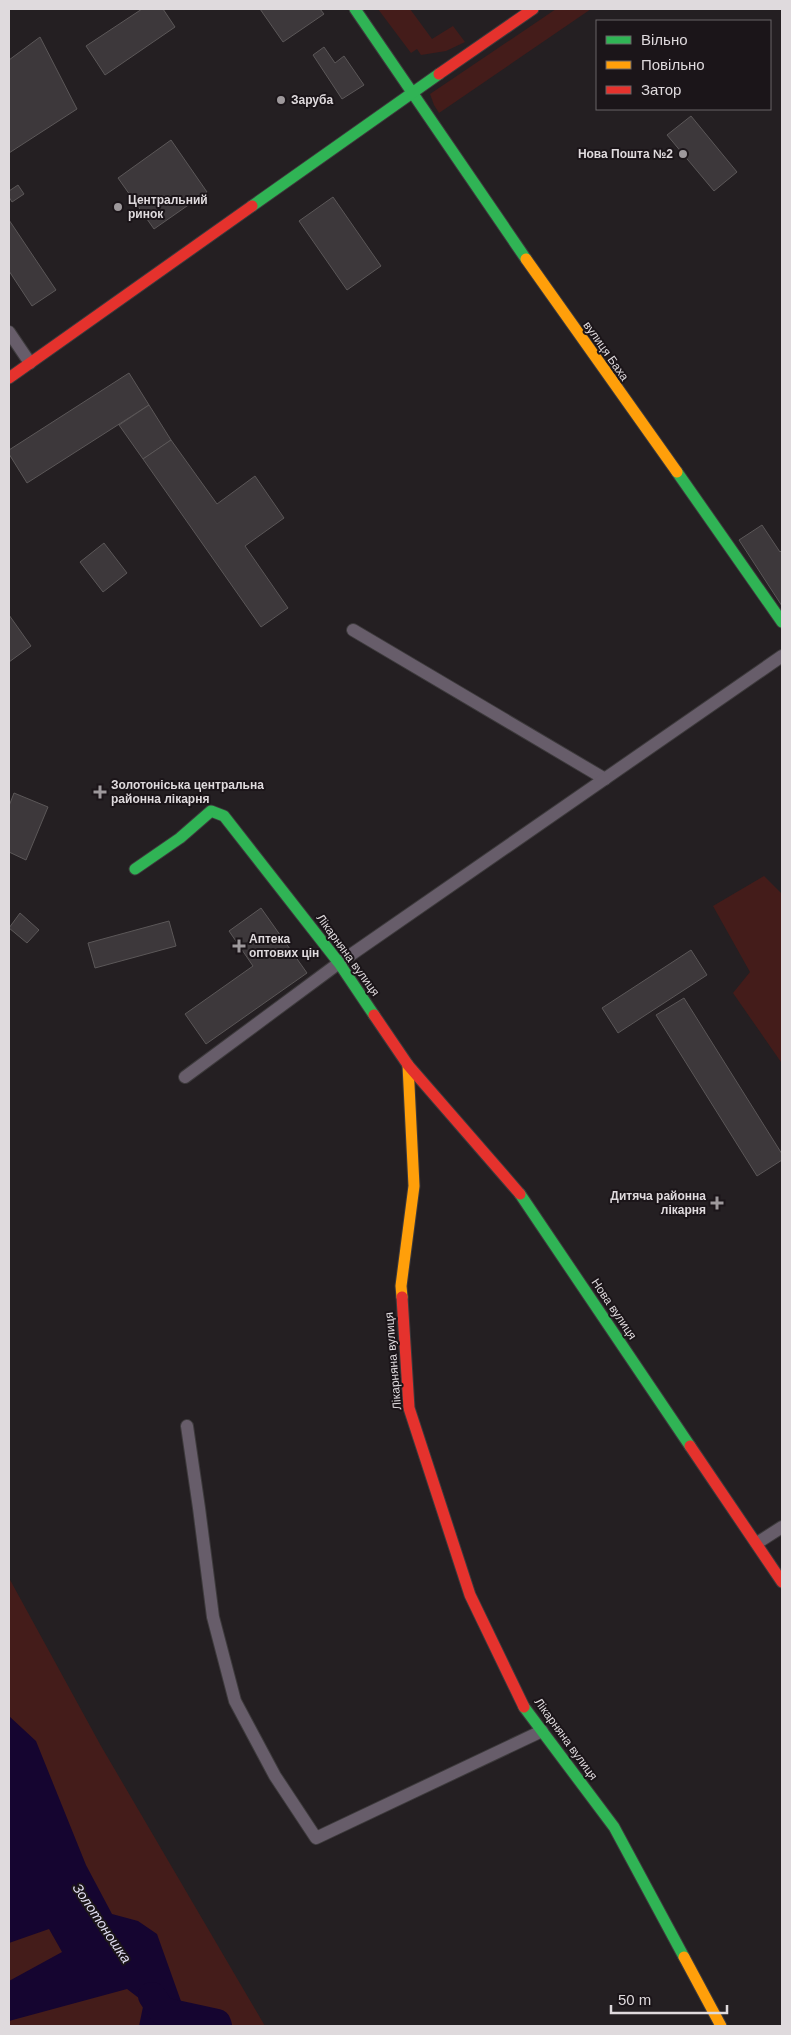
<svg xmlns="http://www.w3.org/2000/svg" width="791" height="2035" font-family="Helvetica,sans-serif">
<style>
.green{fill:#441c1a}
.water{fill:#150530}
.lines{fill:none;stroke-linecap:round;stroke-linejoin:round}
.river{stroke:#150530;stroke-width:28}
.building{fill:#3d383b;stroke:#5b5758}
.street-casing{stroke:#3d3a3c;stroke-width:14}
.fast-casing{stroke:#3d3a3c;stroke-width:13}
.slow-casing{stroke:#3d3a3c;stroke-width:13}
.jam-casing{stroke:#3d3a3c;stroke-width:13}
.street{stroke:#675d6a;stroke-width:12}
.fast{stroke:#30b455;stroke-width:11}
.slow{stroke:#ff9f0a;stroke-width:11}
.jam{stroke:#e5322d;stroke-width:11}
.poi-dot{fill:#9e999c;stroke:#1b1519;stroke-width:2}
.labels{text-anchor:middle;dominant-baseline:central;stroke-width:4;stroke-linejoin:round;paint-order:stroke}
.poi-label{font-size:12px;font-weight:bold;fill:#dfdadd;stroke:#1b1519;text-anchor:start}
.street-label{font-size:12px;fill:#dfdadd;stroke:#1b1519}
.water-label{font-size:14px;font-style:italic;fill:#e3e0f4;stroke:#1b1519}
</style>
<rect width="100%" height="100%" fill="#241f22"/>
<g class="green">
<path d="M378,9H410L432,39L453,26L465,42L446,51L421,55L417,49L411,53Z"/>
<path d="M556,9H591L439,113L434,105L430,94Z"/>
<path d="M764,876L782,894V1061L781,1062L733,993L750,972L713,906Z"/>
<path d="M9,1578L101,1746L265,2026H9Z"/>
</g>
<path class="water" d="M9,1716L36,1741L86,1865L112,1914L138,1921L157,1934L182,2004L178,2026H139L144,2002L127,1989L9,2021V1981L62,1952L49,1929L9,1943Z"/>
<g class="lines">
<path class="river" d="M152,1996L162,2011L217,2023L218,2026"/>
</g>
<g class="building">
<path d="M142,9H163L175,27L105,75L86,46Z"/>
<path d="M260,9H320L324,14L283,42Z"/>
<path d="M40,37L77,109L9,153V60Z"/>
<path d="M324,47L335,63L344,56L364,85L342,99L313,55Z"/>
<path d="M691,116L737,172L714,191L667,135Z"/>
<path d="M171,140L207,192L154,229L118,178Z"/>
<path d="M18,185L24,194L12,202L9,197V191Z"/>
<path d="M333,197L381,266L347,290L299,221Z"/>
<path d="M9,220L56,290L32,306L9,271Z"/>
<path d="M129,373L149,405L27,483L9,454V450Z"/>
<path d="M149,405L171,440L143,459L119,425Z"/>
<path d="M171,440L217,504L255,476L284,518L245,546L288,608L261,627L143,459Z"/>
<path d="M762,525L780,552L782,550V606L739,540Z"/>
<path d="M104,543L127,573L103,592L80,562Z"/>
<path d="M9,615L31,646L9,662Z"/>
<path d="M14,793L48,807L26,860L9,852V806Z"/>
<path d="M261,908L307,973L206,1044L185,1014L253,966L229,931Z"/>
<path d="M20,913L39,930L27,943L9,928Z"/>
<path d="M169,921L176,946L95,968L88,943Z"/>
<path d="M691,950L707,975L618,1033L602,1008Z"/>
<path d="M684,998L782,1154V1160L757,1176L656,1015Z"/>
</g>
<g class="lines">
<g class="street-casing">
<g id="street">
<path d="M9,332L30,363"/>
<path d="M353,630L605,779"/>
<path d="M185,1077L339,963L782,656"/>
<path d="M187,1426L199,1508L213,1617L235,1701L275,1776L316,1838L542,1731"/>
<path d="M757,1543L782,1527"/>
</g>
</g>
<g class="fast-casing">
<g id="fast">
<path d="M355,9L526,259"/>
<path d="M252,206L439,74"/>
<path d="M677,472L782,622"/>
<path d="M135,869L180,838L211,811L224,816L339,963L374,1015"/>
<path d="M520,1194L690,1446"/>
<path d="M524,1707L614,1827L684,1957"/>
</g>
</g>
<g class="slow-casing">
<g id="slow">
<path d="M526,259L677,472"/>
<path d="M402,1297L401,1286L414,1186L408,1065"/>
<path d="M684,1957L721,2026"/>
</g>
</g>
<g class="jam-casing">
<g id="jam">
<path d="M439,74L533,9"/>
<path d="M9,378L252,206"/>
<path d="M374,1015L408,1065L520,1194"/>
<path d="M402,1297L409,1408L470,1595L524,1707"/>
<path d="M690,1446L782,1582"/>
</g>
</g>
<use href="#street" class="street"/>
<use href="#fast" class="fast"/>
<use href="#slow" class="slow"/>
<use href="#jam" class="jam"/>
</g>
<g class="poi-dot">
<circle cx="281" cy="100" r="5"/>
<circle cx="683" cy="154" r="5"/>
<circle cx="118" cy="207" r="5"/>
<path d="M97.5 784.5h5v5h5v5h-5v5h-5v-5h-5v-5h5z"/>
<path d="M236.5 938.5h5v5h5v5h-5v5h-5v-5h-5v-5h5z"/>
<path d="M714.5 1195.5h5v5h5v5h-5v5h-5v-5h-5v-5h5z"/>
</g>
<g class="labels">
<g class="poi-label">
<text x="291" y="100">Заруба</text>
<text x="673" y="154" text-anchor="end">Нова Пошта №2</text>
<text x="128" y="200">Центральний<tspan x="128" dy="14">ринок</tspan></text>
<text x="111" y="785">Золотоніська центральна<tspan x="111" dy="14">районна лікарня</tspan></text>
<text x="249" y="939">Аптека<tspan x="249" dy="14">оптових цін</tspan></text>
<text x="706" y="1196" text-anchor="end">Дитяча районна<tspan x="706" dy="14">лікарня</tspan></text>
</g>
<g class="street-label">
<text transform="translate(606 351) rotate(55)">вулиця Баха</text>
<text transform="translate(348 955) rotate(54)">Лікарняна вулиця</text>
<text transform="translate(614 1309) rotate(56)">Нова вулиця</text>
<text transform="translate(393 1361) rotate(-95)">Лікарняна вулиця</text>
<text transform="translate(566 1739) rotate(54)">Лікарняна вулиця</text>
</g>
<g class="water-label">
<text transform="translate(102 1923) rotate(56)">Золотоношка</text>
</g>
</g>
<rect width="791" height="2035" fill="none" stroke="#dfdadd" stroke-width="20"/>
<rect x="596" y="20" width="175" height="90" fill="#1b1519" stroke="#696467"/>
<rect x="606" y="36" width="25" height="8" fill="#30b455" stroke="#696467"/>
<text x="641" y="45" font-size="15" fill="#dfdadd">Вільно</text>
<rect x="606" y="61" width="25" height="8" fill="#ff9f0a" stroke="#696467"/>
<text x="641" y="70" font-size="15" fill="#dfdadd">Повільно</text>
<rect x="606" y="86" width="25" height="8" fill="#e5322d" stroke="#696467"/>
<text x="641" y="95" font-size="15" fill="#dfdadd">Затор</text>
<path d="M611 2005v8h116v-8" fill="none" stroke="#dfdadd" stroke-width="2.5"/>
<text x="618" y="2005" font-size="15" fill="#dfdadd" stroke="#1b1519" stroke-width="4" paint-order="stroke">50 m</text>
</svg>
